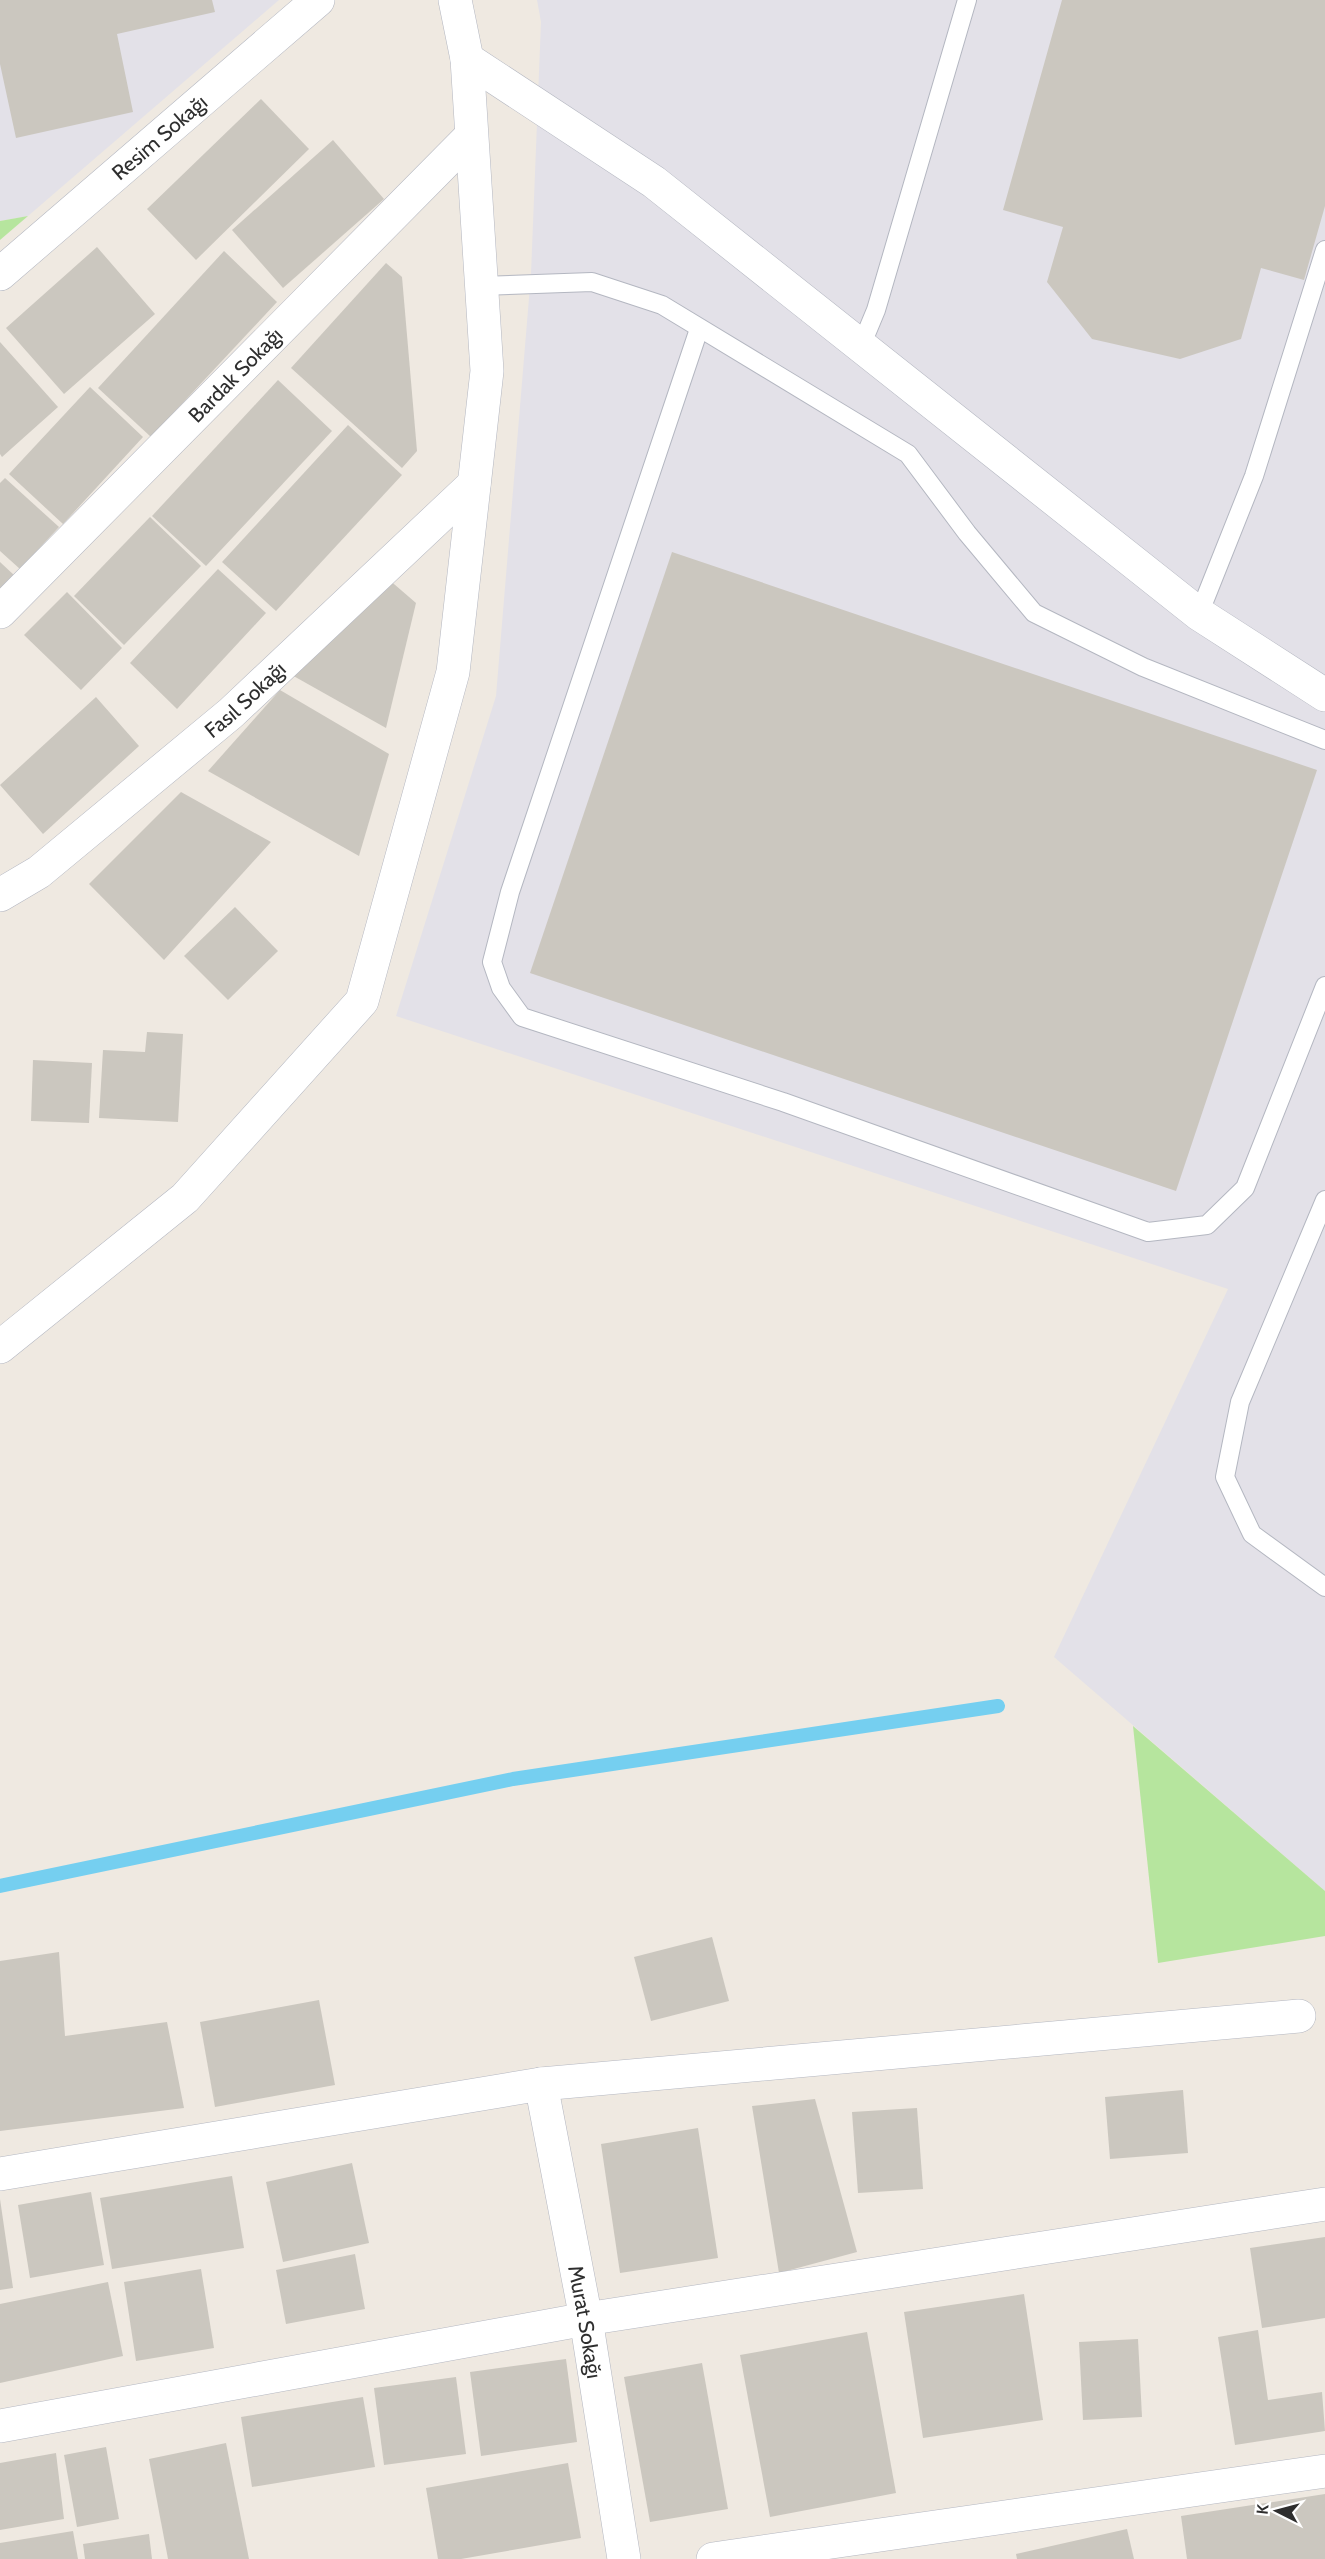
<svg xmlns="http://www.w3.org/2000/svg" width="1325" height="2559" font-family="Cabin,sans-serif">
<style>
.industrial{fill:#e3e1e8}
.green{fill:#b6e59e}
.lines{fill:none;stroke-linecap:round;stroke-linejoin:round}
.stream{stroke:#75cff0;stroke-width:14}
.building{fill:#cbc7bf}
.lane-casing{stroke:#b4b7c1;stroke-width:20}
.street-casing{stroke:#b4b7c1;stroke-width:34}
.secondary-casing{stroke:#b4b7c1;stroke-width:34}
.lane{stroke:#fff;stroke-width:18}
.street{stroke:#fff;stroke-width:33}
.secondary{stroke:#fff;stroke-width:33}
.labels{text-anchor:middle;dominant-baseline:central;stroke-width:4.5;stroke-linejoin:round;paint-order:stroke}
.street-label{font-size:21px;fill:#2e2e2e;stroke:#fff}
</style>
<rect width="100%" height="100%" fill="#efe9e1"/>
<g class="industrial">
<path d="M0,0H279L28,216L0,221Z"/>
<path d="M537,0H1325V1891L1054,1657L1228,1289L396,1016L496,696L531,274L541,22Z"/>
</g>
<g class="green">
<path d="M28,216L0,240V221Z"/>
<path d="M1133,1726L1325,1891V1936L1158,1963Z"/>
</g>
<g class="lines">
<path class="stream" d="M0,1886L513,1779L998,1706"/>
</g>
<g class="building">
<path d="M0,0H212L215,12L117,34L133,112L16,138L0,64Z"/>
<path d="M1062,0H1325V206L1304,280L1261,268L1241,339L1180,359L1092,339L1047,282L1063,227L1003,210Z"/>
<path d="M261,99L309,149L196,260L147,209Z"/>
<path d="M333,140L384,199L283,288L232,230Z"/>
<path d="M97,247L155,314L64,394L6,328Z"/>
<path d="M224,251L277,302L151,437L98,388Z"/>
<path d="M386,263L402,277L417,451L402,468L291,368Z"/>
<path d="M0,342L58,407L2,457L0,454Z"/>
<path d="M278,380L332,431L206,566L152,516Z"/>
<path d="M90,387L143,437L63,524L9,474Z"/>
<path d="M348,425L402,475L276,611L222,562Z"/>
<path d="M5,478L59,527L20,569L0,551V483Z"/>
<path d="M150,517L201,566L124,645L74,596Z"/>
<path d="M672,552L1317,770L1176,1191L530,973Z"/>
<path d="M0,562L15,576L0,592Z"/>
<path d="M218,569L266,613L177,709L130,663Z"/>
<path d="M387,578L416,603L386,728L290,674Z"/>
<path d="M67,592L122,648L81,690L24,635Z"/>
<path d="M280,690L389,754L359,856L208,771Z"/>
<path d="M96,697L139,746L43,834L0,785Z"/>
<path d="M181,792L271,842L164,960L89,884Z"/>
<path d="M235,907L278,951L228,1000L184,956Z"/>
<path d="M147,1032L183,1034L178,1122L99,1118L103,1050L145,1052Z"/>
<path d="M33,1060L92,1063L89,1123L31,1121Z"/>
<path d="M712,1937L729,2001L651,2021L634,1957Z"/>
<path d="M59,1952L65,2036L167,2022L184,2108L0,2131V1961Z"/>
<path d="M319,2000L335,2085L215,2107L200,2022Z"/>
<path d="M1183,2090L1188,2153L1110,2159L1105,2097Z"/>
<path d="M815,2099L857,2252L779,2273L752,2106Z"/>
<path d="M917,2108L923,2189L858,2193L852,2112Z"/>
<path d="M698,2128L718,2258L620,2273L601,2144Z"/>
<path d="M352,2163L369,2243L283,2262L266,2182Z"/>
<path d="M232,2176L244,2248L112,2269L100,2198Z"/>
<path d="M91,2192L104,2265L30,2278L18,2205Z"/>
<path d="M0,2199L13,2288L0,2290Z"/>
<path d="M1325,2237V2318L1262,2328L1250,2248Z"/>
<path d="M355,2254L365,2309L286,2324L276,2270Z"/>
<path d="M201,2269L214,2348L136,2361L124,2282Z"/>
<path d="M108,2282L123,2356L0,2383V2304Z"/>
<path d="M1024,2294L1043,2420L923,2438L904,2312Z"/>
<path d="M1258,2330L1268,2400L1322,2392L1325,2431L1235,2445L1218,2337Z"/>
<path d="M867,2332L896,2493L770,2517L740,2355Z"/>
<path d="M1138,2339L1142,2417L1083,2420L1079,2342Z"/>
<path d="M566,2359L577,2442L481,2456L470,2372Z"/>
<path d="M702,2363L728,2509L650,2522L624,2377Z"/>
<path d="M456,2377L466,2454L384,2465L374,2388Z"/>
<path d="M363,2397L375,2467L252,2487L241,2417Z"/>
<path d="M226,2443L249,2559H168L149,2459Z"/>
<path d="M106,2447L119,2519L77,2527L64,2455Z"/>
<path d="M56,2453L64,2519L0,2530V2463Z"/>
<path d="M568,2463L581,2538L461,2559H438L426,2488Z"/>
<path d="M1325,2494V2559H1187L1181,2516Z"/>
<path d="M1127,2529L1134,2559H1017L1016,2554Z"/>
<path d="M73,2531L78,2559H0V2543Z"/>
<path d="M149,2534L152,2559H85L83,2544Z"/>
</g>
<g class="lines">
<g class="lane-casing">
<g id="lane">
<path d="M481,286L592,282L662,305L908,454L967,533L1034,613L1143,667L1325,740"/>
<path d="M699,329L510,892L492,962L501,988L522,1017L783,1102L1148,1232L1207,1225L1245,1188L1325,986"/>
<path d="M861,346L876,310L967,0"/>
<path d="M1199,614L1254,476L1325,250"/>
<path d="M1325,1200L1240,1402L1225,1477L1252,1534L1325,1587"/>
</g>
</g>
<g class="street-casing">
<g id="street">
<path d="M467,59L654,182L1199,614L1325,695"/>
<path id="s1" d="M0,274L318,0"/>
<path id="s2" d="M0,612L470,137"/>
<path id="s3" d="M0,895L39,872L231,713L474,484"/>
<path id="s4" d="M541,2084L586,2319L624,2559"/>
<path d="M0,2174L541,2084L1299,2016"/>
<path d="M0,2426L586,2319L1325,2204"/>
<path d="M713,2559L1325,2471"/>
</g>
</g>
<g class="secondary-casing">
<path id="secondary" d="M0,1347L185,1198L362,1001L453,672L487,371L467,59L455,0"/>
</g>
<use href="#lane" class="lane"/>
<use href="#street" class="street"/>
<use href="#secondary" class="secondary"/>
</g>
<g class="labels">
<g class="street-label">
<text stroke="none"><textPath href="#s1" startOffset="210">Resim Sokağı</textPath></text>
<text stroke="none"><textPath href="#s2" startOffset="334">Bardak Sokağı</textPath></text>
<text stroke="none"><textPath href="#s3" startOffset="314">Fasıl Sokağı</textPath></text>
<text stroke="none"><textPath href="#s4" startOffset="242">Murat Sokağı</textPath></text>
</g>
</g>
<g transform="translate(1277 2511) rotate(276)" stroke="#ffffff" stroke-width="4.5" paint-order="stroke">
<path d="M0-4.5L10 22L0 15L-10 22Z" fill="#2e2e2e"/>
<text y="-9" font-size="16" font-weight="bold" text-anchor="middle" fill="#2e2e2e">K</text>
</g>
</svg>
